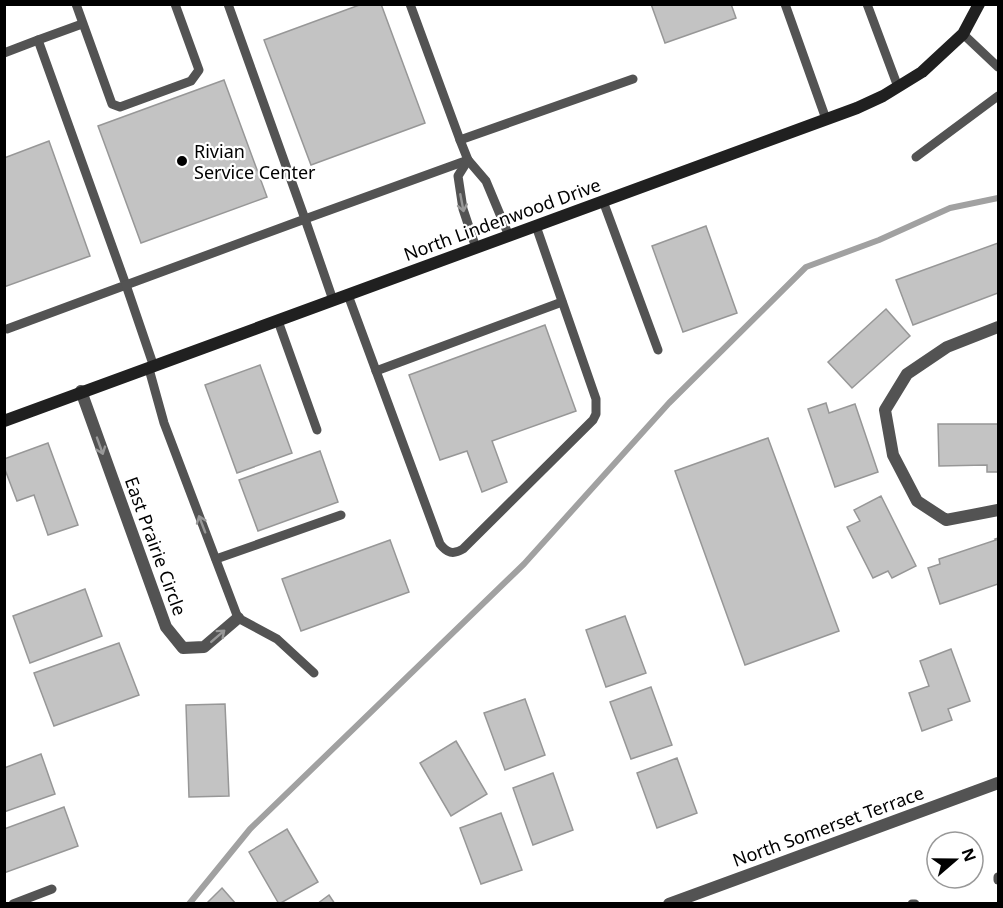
<svg xmlns="http://www.w3.org/2000/svg" width="1003" height="908" font-family="'Noto Sans',sans-serif">
<style>
.lines{fill:none;stroke-linecap:round;stroke-linejoin:round}
.stream{stroke:#a1a1a1;stroke-width:6}
.building{fill:#c3c3c3;stroke:#979797;stroke-width:1.5}
.lane{stroke:#535353;stroke-width:9}
.street{stroke:#535353;stroke-width:12}
.secondary{stroke:#202020;stroke-width:12}
.oneway{stroke:#989898}
.poi-dot{fill:#000;stroke:#fff;stroke-width:2}
.labels{text-anchor:middle;dominant-baseline:central;stroke-width:4.5;stroke-linejoin:round;paint-order:stroke}
.poi-label{font-size:18px;fill:#000;stroke:#fff;text-anchor:start}
.street-label{font-size:18px;fill:#000;stroke:#fff}
</style>
<rect width="100%" height="100%" fill="#fff"/>
<g class="lines">
<path class="stream" d="M189,904L250,829L524,564L669,403L806,267L879,240L950,208L998,198"/>
</g>
<g class="building">
<path d="M362,4H381L425,123L311,165L264,40Z"/>
<path d="M651,4H731L736,18L665,43Z"/>
<path d="M224,80L267,197L141,243L98,126Z"/>
<path d="M49,141L90,256L4,287V158Z"/>
<path d="M706,226L737,313L683,332L652,246Z"/>
<path d="M998,243V293L913,325L896,280Z"/>
<path d="M886,309L910,336L852,388L828,362Z"/>
<path d="M545,325L576,411L492,441L507,482L482,492L467,451L440,460L409,375Z"/>
<path d="M260,365L292,453L237,473L205,385Z"/>
<path d="M826,403L829,413L855,404L878,472L835,487L808,409Z"/>
<path d="M938,424H998V472H987V465L939,466Z"/>
<path d="M768,438L839,631L745,665L675,471Z"/>
<path d="M48,443L78,525L48,535L34,495L17,501L4,467V459Z"/>
<path d="M320,451L338,502L258,531L239,480Z"/>
<path d="M881,496L916,566L892,578L888,571L873,578L847,527L860,521L854,510Z"/>
<path d="M998,538V584L940,604L928,568L940,564L939,559L996,540L995,539Z"/>
<path d="M390,540L409,592L301,631L282,579Z"/>
<path d="M85,589L102,636L30,663L13,616Z"/>
<path d="M625,616L646,673L606,687L586,630Z"/>
<path d="M119,643L139,695L54,726L34,673Z"/>
<path d="M951,649L970,701L948,709L952,720L922,731L909,693L929,686L920,661Z"/>
<path d="M651,687L672,745L631,759L610,702Z"/>
<path d="M525,699L545,755L505,770L484,713Z"/>
<path d="M225,704L229,796L189,797L186,705Z"/>
<path d="M456,741L487,794L451,816L420,763Z"/>
<path d="M41,754L55,794L4,812V768Z"/>
<path d="M677,758L697,813L657,828L637,773Z"/>
<path d="M553,773L573,830L533,845L513,788Z"/>
<path d="M64,807L78,846L4,873V829Z"/>
<path d="M501,813L522,870L481,884L460,828Z"/>
<path d="M287,829L318,882L279,904L249,852Z"/>
<path d="M222,888L236,904H206Z"/>
<path d="M329,895L335,904H317Z"/>
</g>
<g class="lines">
<g class="lane">
<path d="M76,4L112,104L120,107L191,81L199,70L175,4"/>
<path d="M228,4L305,219L468,160"/>
<path d="M410,4L460,140L468,160L486,181L509,236"/>
<path d="M785,4L826,119"/>
<path d="M867,4L898,87"/>
<path d="M963,34L998,67"/>
<path d="M4,53L38,40"/>
<path d="M460,140L633,79"/>
<path d="M916,157L998,96"/>
<path d="M468,160L458,176L463,209L476,248"/>
<path d="M603,201L658,350"/>
<path d="M348,295L440,544C447,553 453,555 463,549L593,420L596,414V399L536,226"/>
<path d="M278,321L317,430"/>
<path d="M7,329L126,285L38,40L82,24"/>
<path d="M154,367L126,285L305,219L333,300"/>
<path d="M149,369L164,423L238,618L277,639L314,673"/>
<path d="M376,371L562,302"/>
<path d="M216,559L341,515"/>
<path d="M998,877V880"/>
<path d="M13,904L52,889"/>
<path d="M912,904H915"/>
</g>
<g class="street">
<path d="M998,327L947,347L907,374L885,410L893,455L917,501L946,520L998,510"/>
<path d="M81,391L166,627L183,648L204,647L238,618"/>
<path d="M669,904L998,783"/>
</g>
<path class="secondary" d="M4,421L857,108L883,96L922,72L963,34L979,4"/>
</g>
<defs><path id="oneway-shaft" d="M-6 0H5M1.5-3L5.5 0L1.5 3" fill="none" stroke-width="1.6" stroke-linecap="round" stroke-linejoin="round" transform="scale(1.5)"/></defs>
<g class="oneway">
<use href="#oneway-shaft" transform="translate(462 203) rotate(79)"/>
<use href="#oneway-shaft" transform="translate(100 446) rotate(70)"/>
<use href="#oneway-shaft" transform="translate(202 524) rotate(-111)"/>
<use href="#oneway-shaft" transform="translate(218 636) rotate(-41)"/>
</g>
<circle class="poi-dot" cx="182" cy="161" r="6"/>
<g class="labels">
<g class="poi-label">
<text x="194" y="151">Rivian<tspan x="194" dy="21">Service Center</tspan></text>
</g>
<g class="street-label">
<text transform="translate(502 219) rotate(-20)">North Lindenwood Drive</text>
<text transform="translate(156 546) rotate(70)">East Prairie Circle</text>
<text transform="translate(828 826) rotate(-20)">North Somerset Terrace</text>
</g>
</g>
<rect width="1003" height="908" fill="none" stroke="#000000" stroke-width="12"/>
<g transform="translate(955 860) rotate(70)"><circle r="28" fill="#ffffff" stroke="#999999" stroke-width="1.5"/>
<path d="M0-4.5L10 22L0 15L-10 22Z" fill="#000000"/>
<text y="-9" font-size="16" font-weight="bold" text-anchor="middle" fill="#000000">N</text>
</g>
</svg>
